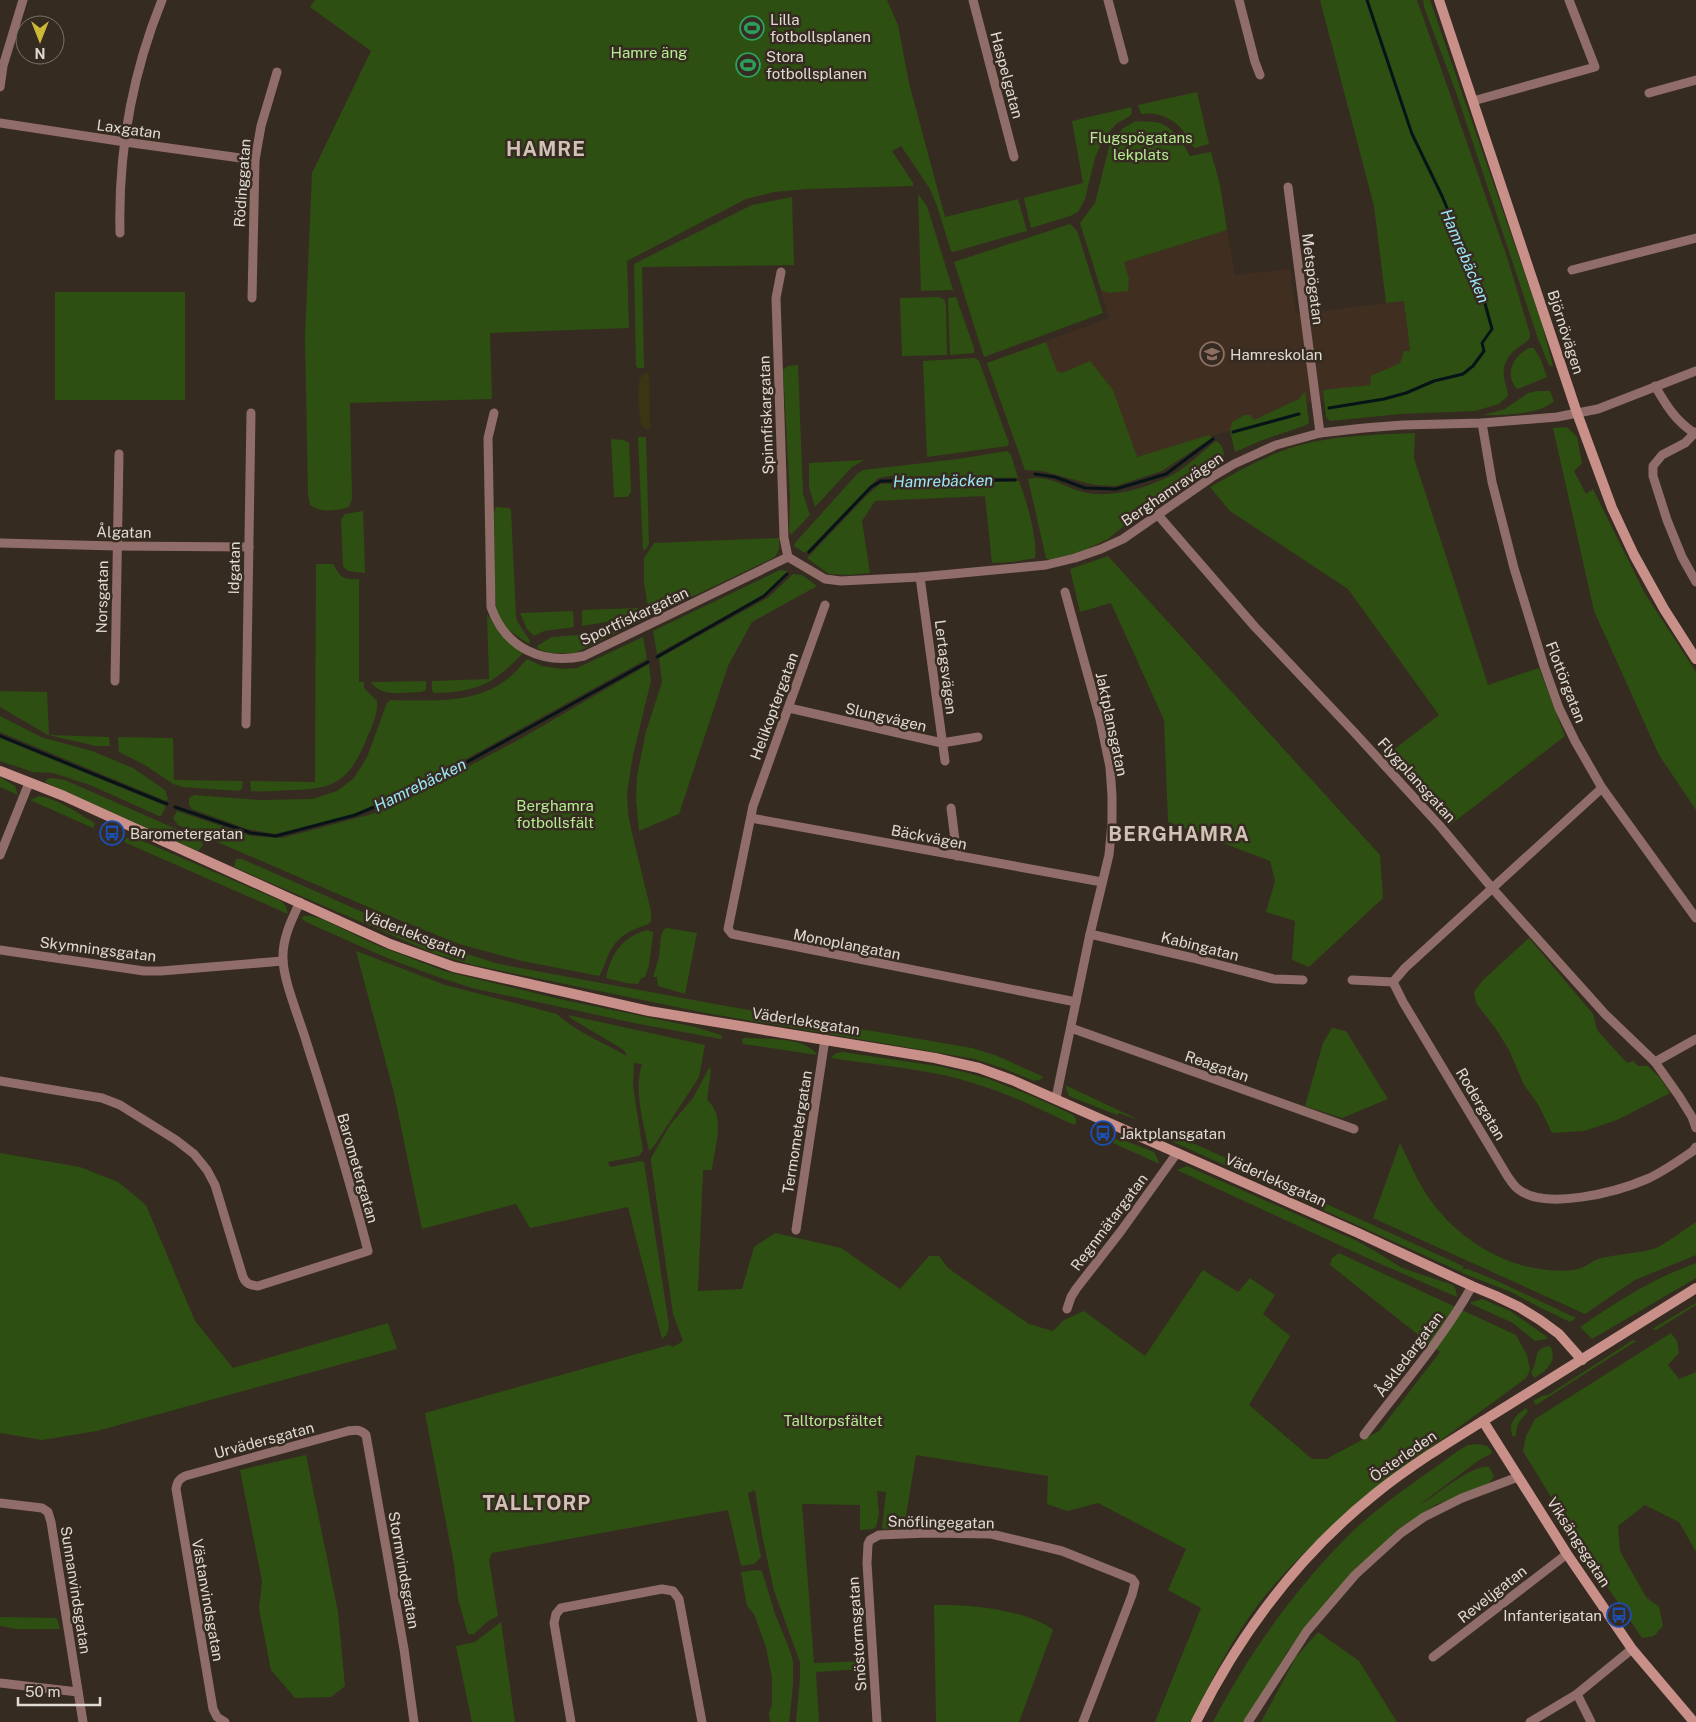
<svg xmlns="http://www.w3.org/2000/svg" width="1696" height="1722" font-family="'Public Sans',sans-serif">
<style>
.built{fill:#402f20}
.green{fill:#2d4f11}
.sand{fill:#3d3414}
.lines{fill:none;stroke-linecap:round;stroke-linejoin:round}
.stream{stroke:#071417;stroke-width:3}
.street{stroke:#906d68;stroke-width:9}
.secondary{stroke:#c89089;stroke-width:10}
.labels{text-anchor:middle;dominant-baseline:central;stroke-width:5;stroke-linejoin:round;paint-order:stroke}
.poi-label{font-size:15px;fill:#e1dad3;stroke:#362b21;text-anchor:start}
.park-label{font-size:15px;fill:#b5ec92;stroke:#362b21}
.street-label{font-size:15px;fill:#e1dad3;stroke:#362b21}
.water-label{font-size:16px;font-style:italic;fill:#9be8f9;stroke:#362b21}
.district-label{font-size:20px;font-weight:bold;letter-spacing:1px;fill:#d2c2b6;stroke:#362b21}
</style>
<rect width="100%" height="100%" fill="#362b21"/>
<path class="built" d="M1227,230L1235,275L1290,269L1296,314L1404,301L1414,388L1305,403L1229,431L1137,457L1058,475L1042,471L1025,470L987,363L1109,318L1094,265L1124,262Z"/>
<g class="green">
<path d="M315,0H887L898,25L909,83L945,217L1018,199L1027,231L953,252L951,251L937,206L930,189L901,146L892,151L913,183V186L807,189L774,192L746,199L627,261L629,328L490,333L492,399L350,403L352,499L349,507C336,511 321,513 310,505L308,494L305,337L312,173L371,51L310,7Z"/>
<path d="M1320,0H1417L1508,260L1530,334C1530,337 1530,339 1527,341C1518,349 1510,351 1505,364C1501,376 1507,385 1508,396L1499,404L1475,411L1400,414L1330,421L1326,417L1323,390L1370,385L1371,376L1400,363L1404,351H1410L1404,301L1386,303L1374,206Z"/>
<path d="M1423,0H1430L1524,272L1542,324L1553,366H1550L1548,363L1538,339L1457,95L1424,7Z"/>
<path d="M1197,92L1209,144L1195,148C1190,144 1190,140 1186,135C1177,119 1158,111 1141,114L1138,105Z"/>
<path d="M1131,107L1132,113L1130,116L1116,124L1103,139L1095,158L1085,199L1078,212L1070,216L1031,228L1024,198L1083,183L1072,121Z"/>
<path d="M1136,121C1143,122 1153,121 1160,123C1175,129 1183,143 1190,156L1211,152L1220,185L1227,230L1124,262L1129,279L1128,291L1109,293L1101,290L1080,223L1095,203L1110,143L1123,128Z"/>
<path d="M918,194L927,206L953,290L921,291Z"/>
<path d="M792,197L794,265L642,267L644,368H638L636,366L634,264L752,205Z"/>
<path d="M1070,224L1077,231L1103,313L984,357L954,262Z"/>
<rect x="55" y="292" width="130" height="108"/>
<path d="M939,297L945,300L946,307L947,355L902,356L900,298Z"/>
<path d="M956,297L974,348V353L950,355L948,298Z"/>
<path d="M1046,342L1057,371L1062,373L1090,361L1113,390L1137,457L1209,435L1212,438L1162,471L1116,486L1094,485L1042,471L1025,470L987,363Z"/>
<path d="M1529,348H1534L1541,360L1547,377L1518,389L1516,388C1504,372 1514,356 1529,348Z"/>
<path d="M975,358L979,361L1009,443L1007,446L927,457L923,361Z"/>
<path d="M798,365L803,494L810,515L791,535L789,530L790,498L783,370L788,366Z"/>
<path d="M1305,391L1309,423L1304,426L1260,441L1235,452L1230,431L1232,422L1245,415H1250L1254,420L1299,399Z"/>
<path d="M1537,391H1550L1554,401C1541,415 1501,415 1483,415L1505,409L1528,393Z"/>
<path d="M1567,427L1577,437L1582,463L1574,471L1586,494L1593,489L1644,592L1696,672V810L1659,755L1594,611L1553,428Z"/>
<path d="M1415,433L1414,458L1488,685L1539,668L1565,736L1449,826L1388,754L1439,715L1348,589L1230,511L1210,487C1236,472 1261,458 1290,448C1330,435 1373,435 1415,433Z"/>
<path d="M638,437H646L649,544L647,548L643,551Z"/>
<path d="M611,439L624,440L629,443L631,492L627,497H614Z"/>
<path d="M1216,441C1223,445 1224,451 1224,459L1130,521L1108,539L1083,551L1050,560L1046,558L1028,479C1047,474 1065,487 1083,492C1110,499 1146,488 1170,476C1186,468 1202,452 1216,441Z"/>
<path d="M1007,451L1011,455L1018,478L890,476L878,478L805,553L794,546L795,543L858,473L863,470L958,459Z"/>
<path d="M864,460L852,467L815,507L809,487V463Z"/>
<path d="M1019,481C1026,499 1038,539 1035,558L1013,562L992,563L985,496L875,501L862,521L870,573L849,575L829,574L807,558L866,496L880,484Z"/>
<path d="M496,507L509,508L511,510L516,616L517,621L530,641L529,644L504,627L499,618L496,607L495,588L494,513Z"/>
<path d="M363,511L365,573L348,571L343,566L341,520L345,514Z"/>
<path d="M779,538V549L775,557L656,614L652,615L649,613L644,583V558L654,543Z"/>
<path d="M1108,556L1380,855L1383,898L1309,967L1292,960L1295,921L1266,912L1275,881L1270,861L1168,822L1164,720L1111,603L1080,612L1070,569Z"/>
<path d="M316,564H333C341,578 343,580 359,579V682H364V688L377,701C378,715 372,726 367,738C349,781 335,790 289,790C276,791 263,792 251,791L250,781L315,782Z"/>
<path d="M780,570L788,571L763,595L657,654L653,631Z"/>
<path d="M793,574L802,575L817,586L752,622L728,666L679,814L639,831L636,800L637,776L646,732L662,682L659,658L769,597Z"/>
<path d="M638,608L637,611L606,622L582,626V610Z"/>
<path d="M573,611L574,627L544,631L534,636L527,629L520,613Z"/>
<path d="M487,614L500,634L522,652V654C492,685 477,692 434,693L432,690V681L489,679Z"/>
<path d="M640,618L641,621L575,653H550L538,649L537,646L552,637L592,634L609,627Z"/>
<path d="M643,637L647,659L419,785L355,814L275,834L247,829L192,809L189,805V798L194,795L260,800L312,799L337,791L354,778L367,757L387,703L391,700C431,701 480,704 511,676C517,671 522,664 527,659L542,666L562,669L577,668Z"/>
<path d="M649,664L651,681L633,755L627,793L628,814L632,833L651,911V921L649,924C628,931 616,936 607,958C604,964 603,971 599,976L522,961L459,944L382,913L178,825L173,818L177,811L251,836L282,838L372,814L400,803L520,739Z"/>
<path d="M426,681V690L421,692C405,692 381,698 371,682Z"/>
<path d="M0,691L47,692L49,735L109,737L110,746H96L48,735L0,707Z"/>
<path d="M0,716L41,737L92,751L133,768L165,790L168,799L166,801L0,732Z"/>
<path d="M118,737L173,738L174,780L243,781L242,789L238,791L182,787L173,784L145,765L119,752Z"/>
<path d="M0,738L166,806L161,816H159L90,785L53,773L33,772L0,761Z"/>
<path d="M0,777L15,786L18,795L0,787Z"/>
<path d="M51,778L65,780L201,840L203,845L198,851L45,782L47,779Z"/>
<path d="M39,796C58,799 76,812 93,822L95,824L93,828L30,800Z"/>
<path d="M126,838H132L143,841L281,901L286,906L288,914L124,842Z"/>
<path d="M236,859H242L424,939L458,951L499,964L726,1006L972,1048L995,1055L1044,1077L1039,1080L1034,1081L1005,1069L975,1059L706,1013L473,965L433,953L234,867Z"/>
<path d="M304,916H311L322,919L374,944L444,971L559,999L695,1027L721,1035L722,1037L721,1039L639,1024L472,988L435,976L387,958L306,922L301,918Z"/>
<path d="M667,928L697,933L685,994L658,986L657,977H653L659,957L661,936L664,929Z"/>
<path d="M647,930L653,932V935L649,965L645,977L641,978L638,984L626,983L606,978C611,954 622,937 647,930Z"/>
<path d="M1529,938L1593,1014L1597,1030L1627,1063L1633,1061L1638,1066H1648L1661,1079L1670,1093L1617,1120L1584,1131L1552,1133L1538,1104L1524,1085L1509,1050L1496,1029L1476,1003L1474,992L1483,980Z"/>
<path d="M356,951L445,985L557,1014C576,1032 604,1043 627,1056L624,1050L572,1019L568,1015L705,1045L699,1077L654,1146L649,1151C644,1124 633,1091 642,1064L634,1063L633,1086L643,1151L639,1156L608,1162L610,1167L641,1161L644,1162L669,1325C668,1331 668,1335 662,1339L628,1207L530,1228L516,1204L422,1229L394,1093Z"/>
<path d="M1332,1028L1346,1031L1388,1099L1342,1118L1305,1106L1323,1043Z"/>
<path d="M746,1038C765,1039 807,1037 817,1055L743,1044L742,1039Z"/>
<path d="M843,1052L937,1066L964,1072L989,1079L1027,1094L1052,1105L1073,1115L1076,1119V1123L1074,1125C1043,1111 1014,1096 982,1086C934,1069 881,1066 831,1058L836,1053Z"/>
<path d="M709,1068L711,1069L707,1100C727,1117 714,1148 712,1170H703L698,1291L742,1289L754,1247L775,1233L841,1248L900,1289L929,1256H939L948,1268L1029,1324L1053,1331L1064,1320L1084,1311L1145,1356L1203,1270L1238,1292L1250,1278L1275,1295L1263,1314L1290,1336L1249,1405L1312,1459H1326L1379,1431L1440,1352L1330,1265L1332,1258L1339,1253L1516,1335L1527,1355L1530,1370L1526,1378C1437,1445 1341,1505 1269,1591C1237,1629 1212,1678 1192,1722H1155L1201,1608L1168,1590L1186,1549L1098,1503L1067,1511L1047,1504L1048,1476L916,1455L904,1528L883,1529L882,1527L886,1492L877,1491L879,1514L876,1527L873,1529L860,1530V1505L802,1504L814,1663L864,1661V1669L816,1672L819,1722H796L800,1678V1662L774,1591L762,1535L755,1490L748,1493L761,1557L754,1564L741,1566L728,1510L492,1553L489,1560L498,1616L488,1621L474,1634H468L458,1599L454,1564L425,1413L669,1345L673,1347L683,1341L673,1314L651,1162V1158L670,1125L693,1098Z"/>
<path d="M1065,1085L1135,1118V1119L1119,1113L1117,1115L1069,1096Z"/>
<path d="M1164,1130L1463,1266V1269H1468L1495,1280L1576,1318L1570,1322L1539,1307L1511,1292L1462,1273L1463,1269L1461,1272L1158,1135L1155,1132Z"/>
<path d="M1115,1139L1123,1140L1154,1152L1160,1164L1113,1143Z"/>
<path d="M1400,1143C1409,1161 1417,1180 1428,1197C1460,1243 1516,1276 1574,1270C1584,1269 1592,1260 1602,1258C1617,1254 1645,1253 1658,1247C1671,1240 1684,1230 1696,1222V1255L1635,1280L1585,1314L1373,1218Z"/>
<path d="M0,1153L80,1167L118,1182L146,1205L195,1321L233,1368L388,1323L397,1349L97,1431L42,1440L0,1433Z"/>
<path d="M1187,1166L1357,1241L1380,1254L1402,1268L1453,1285L1456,1290L1457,1297L1376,1262L1177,1170Z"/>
<path d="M1696,1263V1278L1592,1339L1580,1327C1619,1300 1652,1279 1696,1263Z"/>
<path d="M1482,1299L1510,1311L1546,1336L1547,1339L1535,1341L1513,1323L1471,1304V1302Z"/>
<path d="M1696,1303V1305L1656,1330L1652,1329Z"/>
<path d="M1671,1333L1677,1341L1679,1353L1668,1365L1679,1379L1696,1372V1552L1679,1522L1645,1505L1618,1526L1620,1551L1646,1597L1659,1607L1663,1626L1654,1636L1642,1638L1590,1561L1523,1451L1526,1436L1535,1419Z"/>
<path d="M1633,1340L1636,1341L1536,1405L1533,1401L1542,1396L1548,1395Z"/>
<path d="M1550,1346C1559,1360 1545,1372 1534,1378L1531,1372C1540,1360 1531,1348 1550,1346Z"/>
<path d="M1526,1408L1528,1412C1520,1420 1516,1424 1516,1435L1513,1437C1507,1425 1515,1415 1526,1408Z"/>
<path d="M1478,1444L1487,1446L1492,1451L1491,1454L1479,1460L1418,1506C1435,1497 1471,1464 1489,1467L1494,1476L1488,1485L1471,1493L1437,1504L1398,1529L1309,1624L1287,1652L1245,1722H1213C1250,1651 1297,1586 1354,1530C1386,1500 1424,1476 1459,1450L1468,1445Z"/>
<path d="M306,1455L338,1612L345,1686L331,1697L295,1698L271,1670L259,1609L262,1581L240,1470Z"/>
<path d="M756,1570L762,1571L775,1614L789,1648L793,1661V1686L789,1722H770L769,1713L772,1705V1678L766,1647L754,1614L747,1606L741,1572Z"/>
<path d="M934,1605C968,1604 1025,1609 1053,1630L1019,1722H936Z"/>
<path d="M0,1617L57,1618L60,1629H16L0,1626Z"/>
<path d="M501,1622L515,1722H472L456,1646L475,1642Z"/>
<path d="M1318,1632L1359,1661L1397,1722H1261L1296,1657Z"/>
</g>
<path class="sand" d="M646,373H649L650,430C645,429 642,427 641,423C639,415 637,385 640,379C642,375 643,375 646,373Z"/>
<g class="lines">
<g class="stream">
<path d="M1329,408L1384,399L1406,393L1434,381L1463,374L1473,366L1484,351L1482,343L1492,329L1481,289L1442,196L1412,134L1367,0"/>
<path d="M1233,432L1299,414"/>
<path d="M1035,474L1055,477L1085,488L1116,489L1166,474L1213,439"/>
<path d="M809,552L871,487L881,481L1015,480"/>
<path d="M657,657L764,596L787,574"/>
<path d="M0,736L167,804"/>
<path d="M175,807L251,833L276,836L355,815L420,788L648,662"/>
</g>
<g class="street">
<path d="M973,0L1014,157"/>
<path d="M1108,0L1124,60"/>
<path d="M1239,0L1255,62L1260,75"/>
<path d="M0,87L3,66L23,0"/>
<path d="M1649,93L1696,80"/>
<path d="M1473,101L1595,67L1569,0"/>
<path d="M0,123L125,142L255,160"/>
<path d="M1288,187L1320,433"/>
<path d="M120,233C118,153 132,74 162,0"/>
<path d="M1572,270L1696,238"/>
<path d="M781,272L776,298L784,538L788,557"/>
<path d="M252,298L255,160L261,126L277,72"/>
<path d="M1655,386C1666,405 1676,422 1696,434"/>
<path d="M494,413L488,438L491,607C505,648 542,665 584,656L788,557"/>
<path d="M1482,423L1492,482L1514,568L1544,666L1559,708L1575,741L1602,788L1696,918"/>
<path d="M1696,432L1685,443L1662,455L1653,466V476L1667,520L1682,557L1696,582"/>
<path d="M1158,515L1255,627L1354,732L1440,826L1492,888L1605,1014L1655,1062L1679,1096L1692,1117L1696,1128"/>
<path d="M0,543L116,546L249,547"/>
<path d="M788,557L825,579L841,581L920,577L1046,565L1075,558L1101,549L1123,539L1212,477L1234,464L1276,445L1320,433L1364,428L1403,425L1482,423L1557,417L1598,409L1696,371"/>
<path d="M920,577L945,761"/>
<path d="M825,605L753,806L728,929L732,934L1076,1002"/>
<path d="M115,681L119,454"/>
<path d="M789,708L942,743L978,737"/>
<path d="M246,724L251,413"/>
<path d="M951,808L957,856"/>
<path d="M751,818L1102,882"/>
<path d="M0,855L29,783"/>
<path d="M1090,934L1193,958L1274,979L1303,980"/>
<path d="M0,950L144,971H161L283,961"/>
<path d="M1352,980L1393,982"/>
<path d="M1393,982L1403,1002L1508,1177C1511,1181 1514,1186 1518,1189C1545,1211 1617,1192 1647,1179C1663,1172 1678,1161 1693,1151L1696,1147"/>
<path d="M1393,982L1405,968L1602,788"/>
<path d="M1071,1028L1354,1129"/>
<path d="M1655,1062L1696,1039"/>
<path d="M0,1081L102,1098L120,1105L176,1140L194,1154L207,1170L215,1185L243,1277C246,1284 250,1285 258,1286L368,1251C350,1182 329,1112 307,1044C300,1020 284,983 283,960C282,939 291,921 300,902"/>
<path d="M1056,1098L1090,934L1109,855L1112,823V796L1110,767L1100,719L1065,592"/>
<path d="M796,1230L825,1039"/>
<path d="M1067,1309L1071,1297L1076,1289L1121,1231L1177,1153"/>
<path d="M1364,1435C1401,1386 1442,1340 1472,1286"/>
<path d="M0,1503L42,1508L48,1512L51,1522L83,1722"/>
<path d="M1433,1657L1567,1554"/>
<path d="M0,1683L78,1692"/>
<path d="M1577,1694L1591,1722"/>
<path d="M225,1722L217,1717L213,1709L176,1489C177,1482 179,1479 185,1476L348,1431C356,1430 360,1429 366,1435L404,1649L414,1722"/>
<path d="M571,1722L554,1623L556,1614L561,1608L662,1589L673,1591L679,1599L702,1722"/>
<path d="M877,1722L867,1563L868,1544L870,1540L879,1535L928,1533L991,1534L1062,1551L1132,1579L1135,1583L1132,1595L1083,1722"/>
<path d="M1248,1722L1307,1631L1355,1575L1401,1533L1424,1517L1462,1498L1518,1477"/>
<path d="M1530,1722L1577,1694L1632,1649"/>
</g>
<g class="secondary">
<path d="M1439,0L1577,413L1612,508L1634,555L1664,609L1696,659"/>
<path d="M0,771L64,796L390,944L454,967L649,1011L935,1058L979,1068L1012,1080L1356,1232L1472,1286L1496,1296L1519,1307L1540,1320L1559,1334L1582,1360"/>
<path d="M1483,1421L1567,1554L1632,1649L1694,1722"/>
<path d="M1196,1722C1239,1635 1299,1555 1375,1494C1416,1461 1462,1434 1507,1406C1570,1367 1633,1328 1696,1288"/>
</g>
</g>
<defs>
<g id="stadium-ring" transform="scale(1.25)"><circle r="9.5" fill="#362b21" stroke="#2e9e5b" stroke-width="1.5"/><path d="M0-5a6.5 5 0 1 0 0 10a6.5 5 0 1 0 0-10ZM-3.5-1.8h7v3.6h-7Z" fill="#2e9e5b"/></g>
<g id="school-ring" transform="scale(1.25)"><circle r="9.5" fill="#362b21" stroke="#8d6e63" stroke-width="1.5"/><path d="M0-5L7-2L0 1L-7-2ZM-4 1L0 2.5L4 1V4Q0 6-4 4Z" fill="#8d6e63"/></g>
<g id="bus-ring" transform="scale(1.25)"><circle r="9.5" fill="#362b21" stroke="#1a4fb4" stroke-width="1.5"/><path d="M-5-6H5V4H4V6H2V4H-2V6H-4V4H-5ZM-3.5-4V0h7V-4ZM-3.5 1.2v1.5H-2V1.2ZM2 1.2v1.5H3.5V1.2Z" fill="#1a4fb4"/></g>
</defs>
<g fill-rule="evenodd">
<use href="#stadium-ring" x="752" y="28"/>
<use href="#stadium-ring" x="748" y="65"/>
<use href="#school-ring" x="1212" y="354"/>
<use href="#bus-ring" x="112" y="833"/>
<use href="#bus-ring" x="1103" y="1133"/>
<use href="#bus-ring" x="1619" y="1615"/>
</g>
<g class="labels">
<g class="poi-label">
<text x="770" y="19">Lilla<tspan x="770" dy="17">fotbollsplanen</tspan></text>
<text x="766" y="56">Stora<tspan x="766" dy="17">fotbollsplanen</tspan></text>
<text x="1230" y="354">Hamreskolan</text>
<text x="130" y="833">Barometergatan</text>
<text x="1120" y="1133">Jaktplansgatan</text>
<text x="1602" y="1615" text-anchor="end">Infanterigatan</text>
</g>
<g class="park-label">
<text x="649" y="52">Hamre äng</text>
<text x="1141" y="137">Flugspögatans<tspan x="1141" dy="17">lekplats</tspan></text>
<text x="555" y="805">Berghamra<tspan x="555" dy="17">fotbollsfält</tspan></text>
<text x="833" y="1420">Talltorpsfältet</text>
</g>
<g class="street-label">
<text transform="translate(1007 75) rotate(75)">Haspelgatan</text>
<text transform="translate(129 129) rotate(8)">Laxgatan</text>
<text transform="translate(242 183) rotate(-86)">Rödinggatan</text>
<text transform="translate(1313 279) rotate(83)">Metspögatan</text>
<text transform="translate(1566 332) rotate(72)">Björnövägen</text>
<text transform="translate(766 415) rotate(-92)">Spinnfiskargatan</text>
<text transform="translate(1172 489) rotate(-34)">Berghamravägen</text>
<text transform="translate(124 532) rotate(1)">Ålgatan</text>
<text transform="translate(234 568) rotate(-89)">Idgatan</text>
<text transform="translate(102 597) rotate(-89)">Norsgatan</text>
<text transform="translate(634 616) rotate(-25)">Sportfiskargatan</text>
<text transform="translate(946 667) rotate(83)">Lertagsvägen</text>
<text transform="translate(1566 682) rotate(69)">Flottörgatan</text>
<text transform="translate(774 706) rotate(-70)">Helikoptergatan</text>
<text transform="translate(886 717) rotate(13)">Slungvägen</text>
<text transform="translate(1112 724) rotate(78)">Jaktplansgatan</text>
<text transform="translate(1417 780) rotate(48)">Flygplansgatan</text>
<text transform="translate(929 837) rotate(11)">Bäckvägen</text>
<text transform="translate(415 934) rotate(21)">Väderleksgatan</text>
<text transform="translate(847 944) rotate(11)">Monoplangatan</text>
<text transform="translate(1200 946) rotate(14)">Kabingatan</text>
<text transform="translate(98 949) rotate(7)">Skymningsgatan</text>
<text transform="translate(806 1021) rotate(9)">Väderleksgatan</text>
<text transform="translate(1217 1066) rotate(19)">Reagatan</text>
<text transform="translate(1481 1104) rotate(59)">Rodergatan</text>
<text transform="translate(797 1132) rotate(-81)">Termometergatan</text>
<text transform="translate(358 1168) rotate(74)">Barometergatan</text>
<text transform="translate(1276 1180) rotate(24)">Väderleksgatan</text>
<text transform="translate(1109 1222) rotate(-53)">Regnmätargatan</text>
<text transform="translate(1409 1354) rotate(-53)">Åskledargatan</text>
<text transform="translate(264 1440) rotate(-15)">Urvädersgatan</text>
<text transform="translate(1403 1456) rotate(-35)">Österleden</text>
<text transform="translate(941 1522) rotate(1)">Snöflingegatan</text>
<text transform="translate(1579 1542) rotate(57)">Viksängsgatan</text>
<text transform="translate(404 1570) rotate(80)">Stormvindsgatan</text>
<text transform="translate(76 1590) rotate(81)">Sunnanvindsgatan</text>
<text transform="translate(1492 1594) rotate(-38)">Reveljgatan</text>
<text transform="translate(208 1600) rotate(80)">Västanvindsgatan</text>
<text transform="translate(857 1634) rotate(-94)">Snöstormsgatan</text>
</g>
<g class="water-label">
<text transform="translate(1465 256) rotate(67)">Hamrebäcken</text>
<text transform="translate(943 481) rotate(-1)">Hamrebäcken</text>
<text transform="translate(420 785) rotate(-26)">Hamrebäcken</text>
</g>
<g class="district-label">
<text x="546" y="149">HAMRE</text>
<text x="1179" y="834">BERGHAMRA</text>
<text x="537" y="1503">TALLTORP</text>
</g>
</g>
<g transform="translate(40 40) rotate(180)"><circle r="24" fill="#362b21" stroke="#7a7168"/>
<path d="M0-4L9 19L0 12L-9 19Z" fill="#cdb938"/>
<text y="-8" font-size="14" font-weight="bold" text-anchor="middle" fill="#e1dad3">N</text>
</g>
<path d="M18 1697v8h82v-8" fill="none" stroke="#e1dad3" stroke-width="2.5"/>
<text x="25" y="1697" font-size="15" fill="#e1dad3" stroke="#362b21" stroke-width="4" paint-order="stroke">50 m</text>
</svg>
